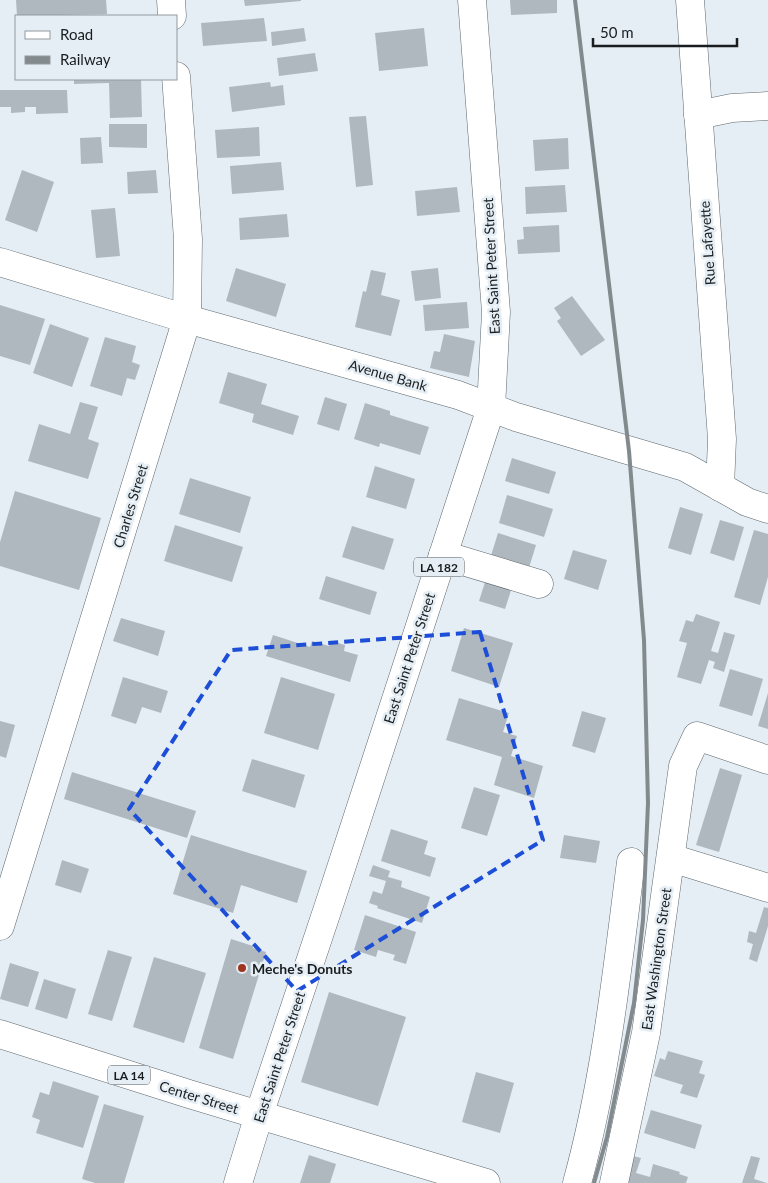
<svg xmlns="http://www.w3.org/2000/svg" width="768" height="1183" font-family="Lato,sans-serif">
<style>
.building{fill:#afb8be}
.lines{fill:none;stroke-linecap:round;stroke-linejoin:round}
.minor-casing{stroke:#5e676c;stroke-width:29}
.major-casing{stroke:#5e676c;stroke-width:29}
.minor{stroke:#fff;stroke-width:28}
.major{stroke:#fff;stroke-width:28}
.rail{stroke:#838a8e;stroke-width:4}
.marked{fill:none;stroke:#1d4ed8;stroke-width:4;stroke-dasharray:10 6;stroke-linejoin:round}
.poi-dot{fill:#9f3520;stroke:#e5eef5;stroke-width:2}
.labels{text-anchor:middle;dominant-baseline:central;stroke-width:5;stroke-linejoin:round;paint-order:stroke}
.shield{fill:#e5eef5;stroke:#565c5f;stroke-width:1}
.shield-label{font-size:12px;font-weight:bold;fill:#191d1f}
.street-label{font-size:14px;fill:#191d1f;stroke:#e5eef5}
.poi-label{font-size:14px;font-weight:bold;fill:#191d1f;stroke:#e5eef5;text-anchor:start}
</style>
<rect width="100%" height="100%" fill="#e5eef5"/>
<g class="building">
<path d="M16,0H106L107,14L17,16Z"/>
<path d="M244,0H301V1L245,6Z"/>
<path d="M510,0H557V13L511,15Z"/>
<path d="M264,18L267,41L203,46L201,23Z"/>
<path d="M304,28L306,41L272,46L271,32Z"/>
<path d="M424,28L428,66L379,71L375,33Z"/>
<path d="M315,53L318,71L279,76L277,58Z"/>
<path d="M74,79H141L142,117L110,118L109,83L74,84Z"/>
<path d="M270,82L271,87L283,85L285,105L232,112L229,87Z"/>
<path d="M0,90H67L68,113L36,114V107H25V112L11,113V107H0Z"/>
<path d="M366,116L373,185L356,187L349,117Z"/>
<path d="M109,124H147V148L109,147Z"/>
<path d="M259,127L260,156L217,158L215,130Z"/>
<path d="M101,137L103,163L81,164L80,138Z"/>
<path d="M568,138L569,169L535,171L533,140Z"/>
<path d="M281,162L284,190L232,194L230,166Z"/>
<path d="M22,170L54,182L37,232L5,220Z"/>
<path d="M156,170L158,193L128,194L127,172Z"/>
<path d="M565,185L567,212L526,214L525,187Z"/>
<path d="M457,187L460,212L417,216L415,191Z"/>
<path d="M115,208L120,256L96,258L91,210Z"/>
<path d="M287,214L289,237L240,240L239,218Z"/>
<path d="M559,225L560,252L518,254L517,240L524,239L523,227Z"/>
<path d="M236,268L286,284L276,317L226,301Z"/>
<path d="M438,268L441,298L415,301L411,271Z"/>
<path d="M371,270L386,273L381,295L400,300L391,336L355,327L363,291L366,292Z"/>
<path d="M572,296L605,340L581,356L557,321L561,318L554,308Z"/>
<path d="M467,302L469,328L425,331L423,305Z"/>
<path d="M0,305L45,319L30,365L0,356Z"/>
<path d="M50,324L89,338L72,387L33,373Z"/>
<path d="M444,334L475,341L469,377L430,368L434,351L440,352Z"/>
<path d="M105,337L136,346L132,362L140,365L135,380L127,378L122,396L90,386Z"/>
<path d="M228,372L267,384L261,404L299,416L293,435L252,422L254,414L219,403Z"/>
<path d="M325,397L347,404L339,431L317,424Z"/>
<path d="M80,402L98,407L88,439L99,443L88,479L28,461L39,424L70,434Z"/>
<path d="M365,403L390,411V415L429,427L420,455L380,443L379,447L354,439Z"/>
<path d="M512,458L556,472L549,494L505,481Z"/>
<path d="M375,466L415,479L406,509L366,497Z"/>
<path d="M190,478L251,497L240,533L179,514Z"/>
<path d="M15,491L101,518L79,590L0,566V542Z"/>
<path d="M507,495L553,509L544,537L499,523Z"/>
<path d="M680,507L703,514L691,555L668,548Z"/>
<path d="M720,520L744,527L734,561L710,553Z"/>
<path d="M175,525L243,547L232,582L164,561Z"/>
<path d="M352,526L394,539L384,570L342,557Z"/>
<path d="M754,530L768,534V577L760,605L734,597Z"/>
<path d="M498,533L536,545L528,571L490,559Z"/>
<path d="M573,550L607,560L598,590L564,579Z"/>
<path d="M326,576L377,592L370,615L319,599Z"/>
<path d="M487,576L513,584L505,609L479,601Z"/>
<path d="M696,614L720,622L711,651L718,653L724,632L735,635L724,672L713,668L715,662L709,660L701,684L677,677L687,643L679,641L686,620L693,622Z"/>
<path d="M121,618L165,631L158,656L113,641Z"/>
<path d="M464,628L513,643L499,687L451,671Z"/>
<path d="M273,635L310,647L312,641L329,646L331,641L345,645L344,651L358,655L350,682L266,656Z"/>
<path d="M730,669L763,679L752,716L719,706Z"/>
<path d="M123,677L168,691L161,713L142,707L136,724L111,716Z"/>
<path d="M281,677L335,694L318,750L264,733Z"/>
<path d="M768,693V729L758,726Z"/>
<path d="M459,698L509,713L503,732L517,736L511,756L543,766L534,798L494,785L502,757L446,740Z"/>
<path d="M582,711L606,718L595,753L572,746Z"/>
<path d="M0,721L15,725L6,758L0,756Z"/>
<path d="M252,759L305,775L295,808L242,791Z"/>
<path d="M720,768L742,775L719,852L696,845Z"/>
<path d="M72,772L196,811L187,838L64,799Z"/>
<path d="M474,787L500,795L487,836L461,828Z"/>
<path d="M391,829L428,841L424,854L436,858L430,877L381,861Z"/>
<path d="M191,835L307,871L297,903L241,885L233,913L173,894Z"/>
<path d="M564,835L600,841L596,863L560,858Z"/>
<path d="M62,860L89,869L81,893L55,885Z"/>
<path d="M373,865L390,871L388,877L402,881L401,887L430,897L422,923L377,908L378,906L369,903L373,891L382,894L386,881L369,876Z"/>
<path d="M764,907L768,908V926L757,962L749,959L753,944L747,942L749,931L756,933Z"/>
<path d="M365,915L416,932L406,964L393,960L395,955L378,950L376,957L354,950Z"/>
<path d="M231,939L253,946V948L266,952L233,1059L199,1048Z"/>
<path d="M108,950L132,957L112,1021L88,1014Z"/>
<path d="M154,957L206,973L184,1043L133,1027Z"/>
<path d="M10,963L39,972L28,1007L0,999Z"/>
<path d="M44,979L76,989L67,1019L35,1009Z"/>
<path d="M329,992L406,1017L378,1106L301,1082Z"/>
<path d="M668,1051L703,1061L699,1073L705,1075L697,1098L680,1093L683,1085L654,1076L660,1058L665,1060Z"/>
<path d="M476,1072L514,1083L500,1133L462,1122Z"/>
<path d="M53,1081L99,1096L83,1148L36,1133L40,1120L32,1117L40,1092L49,1095Z"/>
<path d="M104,1104L144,1116L124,1183H95L82,1179Z"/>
<path d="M651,1110L702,1125L695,1149L644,1133Z"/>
<path d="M309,1155L336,1164L330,1183H300Z"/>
<path d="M629,1155L641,1158L636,1173L650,1177L653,1164L680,1172L679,1174L688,1177L686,1183H621Z"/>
<path d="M751,1156L760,1158L754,1179L767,1183H742Z"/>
</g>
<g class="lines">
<g class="minor-casing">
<g id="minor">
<path d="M171,0L172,16"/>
<path d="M690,0L722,439L720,487"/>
<path d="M698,115L732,108L768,106"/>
<path d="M0,262L187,319L458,395L516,417L685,467L747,502L768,509"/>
<path d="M443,555L539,584"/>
<path d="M671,858L768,888"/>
<path d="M0,926L187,319L188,239L176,76"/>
<path d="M577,1183C606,1078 617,970 631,862"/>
<path d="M614,1183L646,1033L683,766L697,736L768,760"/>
</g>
</g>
<g class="major-casing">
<g id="major">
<path d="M0,1034L189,1094L486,1183"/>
<path d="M238,1183L259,1115L330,902L491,408L496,312L472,0"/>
</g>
</g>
<use href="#minor" class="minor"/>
<use href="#major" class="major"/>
<path class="rail" d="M575,0L629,451L644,640L648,803L643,920L634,1003L607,1137L594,1183"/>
</g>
<path class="marked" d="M480,632L543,840L297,991L129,809L231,650Z"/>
<circle class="poi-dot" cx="242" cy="968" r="5"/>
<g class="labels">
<g class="shield">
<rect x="414" y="557.5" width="50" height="19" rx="4"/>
<rect x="108" y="1065.5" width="42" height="19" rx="4"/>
</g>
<g class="shield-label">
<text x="439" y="567">LA 182</text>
<text x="129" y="1075">LA 14</text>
</g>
<g class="street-label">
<text transform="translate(707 243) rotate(-94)">Rue Lafayette</text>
<text transform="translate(491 266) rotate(-93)">East Saint Peter Street</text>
<text transform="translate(388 375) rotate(16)">Avenue Bank</text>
<text transform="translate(130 506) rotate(-73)">Charles Street</text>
<text transform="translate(409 658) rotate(-72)">East Saint Peter Street</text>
<text transform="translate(656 959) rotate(-82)">East Washington Street</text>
<text transform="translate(279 1057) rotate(-72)">East Saint Peter Street</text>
<text transform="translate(199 1097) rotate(17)">Center Street</text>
</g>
<g class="poi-label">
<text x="252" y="968">Meche's Donuts</text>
</g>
</g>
<rect x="15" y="15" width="162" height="65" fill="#e5eef5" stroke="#939a9f"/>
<rect x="25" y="31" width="25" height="8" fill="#ffffff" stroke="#939a9f"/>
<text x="60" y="40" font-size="15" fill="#191d1f">Road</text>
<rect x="25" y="56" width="25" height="8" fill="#838a8e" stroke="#939a9f"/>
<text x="60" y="65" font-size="15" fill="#191d1f">Railway</text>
<path d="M593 38v8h144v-8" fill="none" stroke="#191d1f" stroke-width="2.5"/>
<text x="600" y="38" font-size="15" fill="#191d1f" stroke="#e5eef5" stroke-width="4" paint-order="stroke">50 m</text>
</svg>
